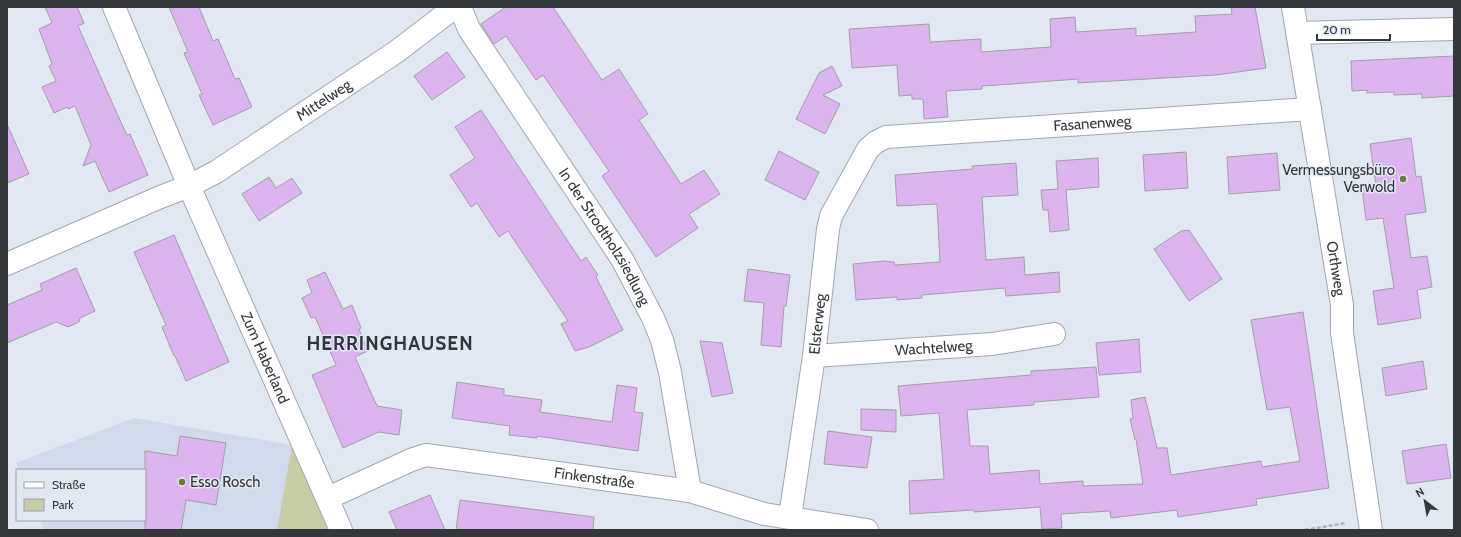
<svg xmlns="http://www.w3.org/2000/svg" width="1461" height="537" font-family="Cabin,sans-serif">
<style>
.built{fill:#d0daea}
.green{fill:#c7cda4}
.building{fill:#dcb4ef;stroke:#a59fa8}
.lines{fill:none;stroke-linecap:round;stroke-linejoin:round}
.minor-casing{stroke:#a0a7af;stroke-width:24}
.path{stroke:#acb2b9;stroke-width:2.5;stroke-dasharray:4 2;stroke-linecap:butt}
.minor{stroke:#fff;stroke-width:22}
.poi-dot{fill:#6a8031;stroke:#e1e8f1;stroke-width:1.5}
.labels{text-anchor:middle;dominant-baseline:central;stroke-width:3;stroke-linejoin:round;paint-order:stroke}
.street-label{font-size:15px;fill:#35383b;stroke:#e1e8f1}
.poi-label{font-size:15px;fill:#35383b;stroke:#e1e8f1;text-anchor:end}
.district-label{font-size:19px;font-weight:bold;letter-spacing:1px;fill:#30353c;stroke:#e1e8f1}
</style>
<rect width="100%" height="100%" fill="#e1e8f1"/>
<path class="built" d="M134,418L292,445L277,530H44L40,520H145V470H19L16,463Z"/>
<path class="green" d="M292,445L330,530H277Z"/>
<g class="building">
<path d="M45,7H77L84,23L78,26L119,118L127,135L130,134L148,175L109,192L95,161L83,166L91,145L75,106L68,109L67,107L54,113L42,87L56,81L49,66L52,64L39,29L52,23Z"/>
<path d="M169,7H199L213,41L218,39L235,79L239,78L252,107L213,125L199,95L202,94L184,53L188,52Z"/>
<path d="M506,7H553L602,80L619,69L648,114L639,120L681,184L704,170L720,194L689,214L698,228L656,257L602,176L609,171L543,75L536,80L506,36L494,44L481,24Z"/>
<path d="M1231,7H1255L1266,68L1216,75L1078,83V79L1012,84L982,86V89L946,91L948,117L924,119L923,99H912V95L899,96L897,65L852,68L849,29L929,24L930,42L981,39V52L1051,47L1050,19L1075,17L1076,32L1136,28V36L1196,32L1195,16L1232,14Z"/>
<path d="M447,52L465,77L432,100L414,76Z"/>
<path d="M1454,56V96L1422,98V94L1394,95V92L1367,93V90L1352,91L1351,61Z"/>
<path d="M832,66L842,86L823,95L840,104L825,134L796,119L819,73Z"/>
<path d="M481,110L581,261L586,257L598,275L596,277L623,330L589,347L575,351L561,324L568,321L508,231L499,237L477,203L471,207L450,175L475,158L455,127Z"/>
<path d="M7,124L29,174L7,183Z"/>
<path d="M1411,138L1416,177L1421,176L1426,212L1405,215L1411,258L1427,256L1432,287L1417,290L1421,318L1378,325L1373,291L1394,288L1383,218L1366,220L1362,188L1376,186L1370,144Z"/>
<path d="M779,151L819,172L805,200L765,180Z"/>
<path d="M1186,152L1188,188L1145,191L1143,155Z"/>
<path d="M1277,153L1280,190L1229,194L1227,157Z"/>
<path d="M1098,158L1099,187L1066,190L1069,230L1050,232L1048,210H1043L1041,190L1058,189L1056,161Z"/>
<path d="M1016,163L1018,195L982,197L986,260L1024,257L1025,275L1059,272L1060,292L1006,296L1005,288L922,295V298L897,300V297L856,300L853,264L884,261L894,262L895,265L940,262L937,204L897,206L895,175L973,169L972,166Z"/>
<path d="M269,177L276,188L292,178L302,193L259,221L242,194Z"/>
<path d="M1189,230L1222,279L1189,301L1154,249L1181,231Z"/>
<path d="M174,235L229,362L186,381L175,356H174L162,327L166,325L134,252Z"/>
<path d="M76,268L95,311L80,318L79,322L68,327L56,322L7,343V305L42,290L40,284Z"/>
<path d="M748,269L790,275L786,306H784L781,347L761,345L764,303L744,301Z"/>
<path d="M325,272L343,309L352,305L361,328L359,329L368,351L355,357L377,406L402,410L399,435L379,432L343,448L312,375L336,365L315,317L311,318L302,298L312,293L307,280Z"/>
<path d="M1303,312L1329,488L1256,499L1257,505L1178,517L1177,510L1111,518L1110,511L1061,514L1062,528L1042,529L1040,507L974,512V510L910,514L909,481L944,479L939,413L901,416L898,386L1031,375V371L1096,367L1099,397L1034,402V405L967,410L970,446H988L990,474L1039,470L1040,484L1083,481V486L1143,484L1136,439L1135,440L1130,419L1133,418L1131,400L1145,397L1157,448H1167L1171,475L1261,461L1262,467L1300,461L1290,407L1267,410L1251,320Z"/>
<path d="M1139,339L1141,372L1099,375L1096,343Z"/>
<path d="M700,341L722,343L733,393L712,397Z"/>
<path d="M1423,361L1427,389L1386,396L1382,368Z"/>
<path d="M457,382L504,389V395L542,400L540,412L612,422L617,385L637,388L634,412L643,413L638,451L537,436V438L509,435L510,426L452,418Z"/>
<path d="M861,409L896,410V432L861,430Z"/>
<path d="M828,431L872,437L867,468L824,464Z"/>
<path d="M180,436L226,443L216,505L186,500L181,530H145V451L177,456Z"/>
<path d="M1446,444L1451,478L1407,484L1402,451Z"/>
<path d="M430,495L445,530H397L389,512Z"/>
<path d="M460,500L594,517L593,530H456Z"/>
</g>
<g class="lines">
<g class="minor-casing">
<g id="minor">
<path id="s1" d="M114,7L189,186L341,530"/>
<path id="s2" d="M460,7L469,29L622,259L653,318L662,340L670,372L690,491"/>
<path id="s3" d="M1293,7L1342,305V333L1371,530"/>
<path d="M1298,33L1454,29"/>
<path id="s4" d="M7,264L158,198L189,186L216,172L396,52L455,7"/>
<path id="s5" d="M814,356L992,344L1054,334"/>
<path id="s6" d="M328,498L411,460L426,455L690,491L764,514L867,530"/>
<path id="s7" d="M790,517L814,356L828,229L831,216L868,149L876,142L886,137L1310,109"/>
</g>
</g>
<path class="path" d="M1305,530L1346,523"/>
<use href="#minor" class="minor"/>
</g>
<g class="poi-dot">
<circle cx="1403" cy="179" r="4"/>
<circle cx="182" cy="482" r="4"/>
</g>
<g class="labels">
<g class="street-label">
<text stroke="none"><textPath href="#s4" startOffset="358">Mittelweg</textPath></text>
<text stroke="none"><textPath href="#s7" startOffset="609">Fasanenweg</textPath></text>
<text stroke="none"><textPath href="#s2" startOffset="272">In der Strodtholzsiedlung</textPath></text>
<text stroke="none"><textPath href="#s3" startOffset="265">Orthweg</textPath></text>
<text stroke="none"><textPath href="#s7" startOffset="195">Elsterweg</textPath></text>
<text stroke="none"><textPath href="#s5" startOffset="120">Wachtelweg</textPath></text>
<text stroke="none"><textPath href="#s1" startOffset="382">Zum Haberland</textPath></text>
<text stroke="none"><textPath href="#s6" startOffset="277">Finkenstraße</textPath></text>
</g>
<g class="poi-label">
<text x="1395" y="170">Vermessungsbüro<tspan x="1395" dy="17">Verwold</tspan></text>
<text x="190" y="482" text-anchor="start">Esso Rosch</text>
</g>
<g class="district-label">
<text x="390" y="343">HERRINGHAUSEN</text>
</g>
</g>
<rect width="1461" height="537" fill="none" stroke="#35383b" stroke-width="16"/>
<rect x="16" y="469" width="130" height="52" fill="#e1e8f1" stroke="#9ca2a8"/>
<rect x="24" y="482" width="20" height="6" fill="#ffffff" stroke="#9ca2a8"/>
<text x="52" y="489" font-size="12" fill="#35383b">Straße</text>
<rect x="24" y="499" width="20" height="12" fill="#c7cda4" stroke="#9ca2a8"/>
<text x="52" y="509" font-size="12" fill="#35383b">Park</text>
<g transform="translate(1425 501) rotate(329)" stroke="#e1e8f1" stroke-width="3" paint-order="stroke">
<path d="M0-3L7 15L0 10L-7 15Z" fill="#35383b"/>
<text y="-6" font-size="11" font-weight="bold" text-anchor="middle" fill="#35383b">N</text>
</g>
<path d="M1317 34v6h73v-6" fill="none" stroke="#35383b" stroke-width="2"/>
<text x="1323" y="34" font-size="12" fill="#35383b" stroke="#e1e8f1" stroke-width="3" paint-order="stroke">20 m</text>
</svg>
